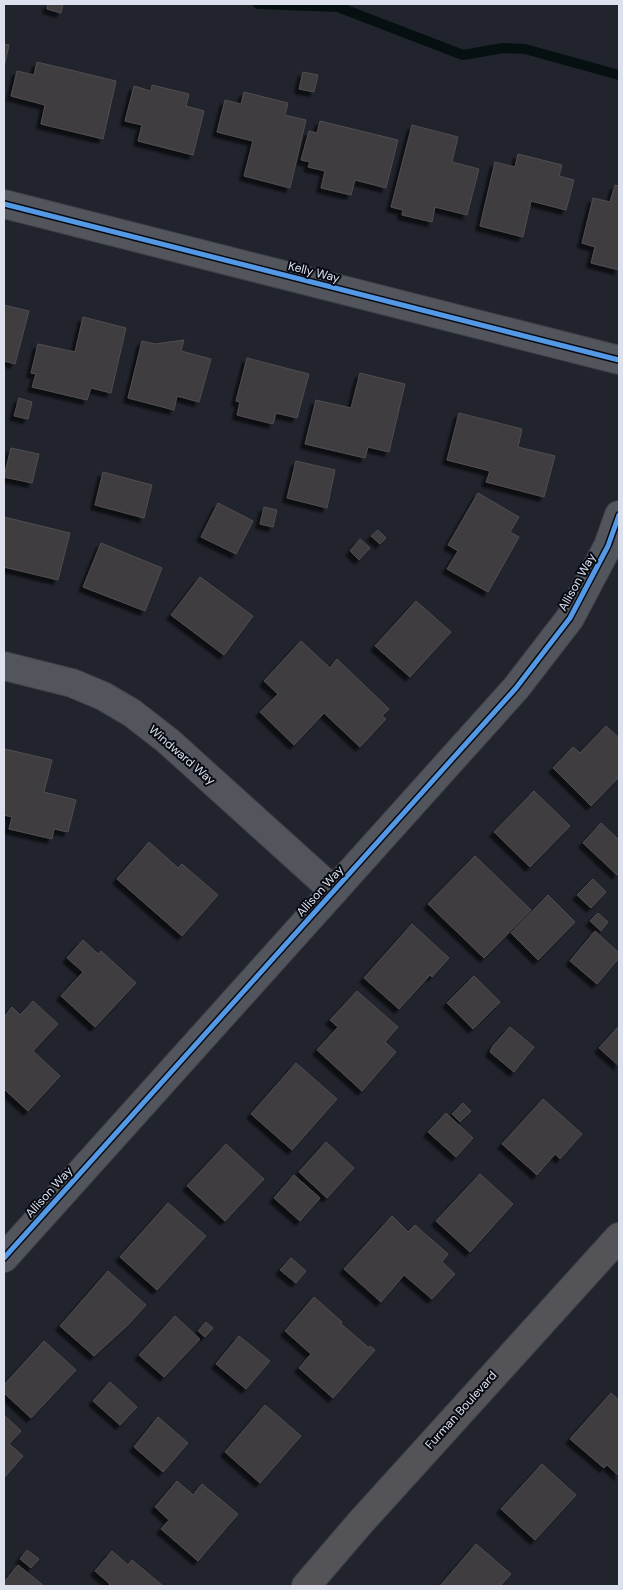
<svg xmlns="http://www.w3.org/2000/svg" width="623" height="1590" font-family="'DM Sans',sans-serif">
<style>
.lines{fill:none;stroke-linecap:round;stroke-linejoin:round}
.stream{stroke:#061011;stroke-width:10}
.building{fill:#3f3c3f;stroke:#504d50;filter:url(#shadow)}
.street-casing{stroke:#3d4048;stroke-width:30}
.secondary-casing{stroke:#3d4048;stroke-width:30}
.street{stroke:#53555d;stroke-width:28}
.secondary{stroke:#535358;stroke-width:28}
.cycleway-casing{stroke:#080a12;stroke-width:8}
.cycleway{stroke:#5399e6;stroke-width:5}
.labels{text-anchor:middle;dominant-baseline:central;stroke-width:4;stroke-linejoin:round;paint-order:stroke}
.street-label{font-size:12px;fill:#dde1ee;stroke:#080a12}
</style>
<defs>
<filter id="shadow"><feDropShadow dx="-4.5" dy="4.5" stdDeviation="1" flood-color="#0009"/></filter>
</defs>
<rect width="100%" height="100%" fill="#21242d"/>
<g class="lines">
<path class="stream" d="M258,4L338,7L463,55L503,48L525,49L619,75"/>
</g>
<g class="building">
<path d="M48,4H63L61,13L47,9Z"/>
<path d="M4,44L9,45L4,67Z"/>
<path d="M37,62L116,81L103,139L41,124L45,105L11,96L17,71L34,75Z"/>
<path d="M303,72L318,75L314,92L299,89Z"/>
<path d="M152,85L189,94L186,106L204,111L193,155L138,141L142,125L125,121L134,86L151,91Z"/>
<path d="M244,92L288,103L285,115L306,120L290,188L244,176L253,141L217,132L225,100L241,104Z"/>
<path d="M320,121L398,140L386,188L355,180L351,195L321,188L325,171L308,167L310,162L301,160L309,131L317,133Z"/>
<path d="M412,125L458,137L452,162L479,169L467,215L435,207L432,222L402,215L403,210L391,207Z"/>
<path d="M518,154L562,165L559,176L574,180L566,210L531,201L523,237L480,226L495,162L515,167Z"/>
<path d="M615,185L619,186V270L591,263L595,247L582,243L593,198L610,202Z"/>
<path d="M4,305L29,311L15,364L4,361Z"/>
<path d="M83,317L126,328L111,393L91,388L87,400L32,387L36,374L31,373L38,344L75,352Z"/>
<path d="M184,340L181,351L211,359L199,402L177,396L174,410L128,398L142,341L155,344Z"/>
<path d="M247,358L309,374L297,418L276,413L273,424L237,415L240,402L236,401Z"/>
<path d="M360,373L405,384L389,452L368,447L365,458L305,444L316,400L351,408Z"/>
<path d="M19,398L32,402L28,419L14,416Z"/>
<path d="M459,413L522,429L518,447L555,456L544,497L486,482L490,471L447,460Z"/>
<path d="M11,448L39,454L32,483L4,477Z"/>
<path d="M296,461L335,470L327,508L287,498Z"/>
<path d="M103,472L152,485L144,518L95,505Z"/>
<path d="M478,493L519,517L510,532L519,537L488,592L447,569L458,551L448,545Z"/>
<path d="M218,503L253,521L236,554L201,537Z"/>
<path d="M264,507L277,510L273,527L260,524Z"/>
<path d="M4,517L70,533L58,580L4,567Z"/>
<path d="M378,530L386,538L380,544L371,536Z"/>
<path d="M360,539L370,548L359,560L350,551Z"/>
<path d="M101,543L162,568L145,611L83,587Z"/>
<path d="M200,577L253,616L224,655L171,615Z"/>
<path d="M416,601L451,632L410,677L375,646Z"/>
<path d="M301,641L330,668L337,659L389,709L382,716L386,719L360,747L324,713L294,745L260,712L278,694L264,681Z"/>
<path d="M606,726L619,738V777L591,806L553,768L573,747L580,753Z"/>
<path d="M5,749L52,760L44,792L76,800L68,832L54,829L52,839L9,829L12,817L4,815V756Z"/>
<path d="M534,791L570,826L530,867L494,832Z"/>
<path d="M601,823L619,840V872L617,875L583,843Z"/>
<path d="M149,842L178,868L182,864L218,895L182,936L117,879Z"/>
<path d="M475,856L531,910L484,958L428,904Z"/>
<path d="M593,879L606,892L591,908L577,895Z"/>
<path d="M548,895L575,922L538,960L511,933Z"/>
<path d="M598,913L608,922L601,931L590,921Z"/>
<path d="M412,924L449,958L432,977L430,975L399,1009L364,978Z"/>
<path d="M595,931L619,953V958L597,984L570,961Z"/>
<path d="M83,940L98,954L101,951L136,983L95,1027L61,996L83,972L67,958Z"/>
<path d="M474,976L500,1002L473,1029L447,1003Z"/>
<path d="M357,991L398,1027L385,1042L396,1052L362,1091L317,1050L338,1027L330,1020Z"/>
<path d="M33,1001L58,1024L33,1051L60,1076L28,1111L4,1089V1017L12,1007L20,1015Z"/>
<path d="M619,1026V1066L599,1048Z"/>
<path d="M510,1027L534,1047L514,1072L490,1052L493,1046Z"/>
<path d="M296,1063L337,1099L292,1150L251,1114Z"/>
<path d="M543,1099L582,1134L560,1159L555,1154L537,1175L502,1144Z"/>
<path d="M463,1103L471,1111L460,1122L452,1114Z"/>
<path d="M446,1113L473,1138L456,1157L428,1132Z"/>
<path d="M326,1142L354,1168L327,1198L299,1172Z"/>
<path d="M226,1144L264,1179L225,1221L187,1186Z"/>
<path d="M480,1174L513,1204L470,1252L436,1221Z"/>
<path d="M294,1175L320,1198L300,1221L274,1198Z"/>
<path d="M168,1203L206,1236L157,1290L120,1257Z"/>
<path d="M392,1216L408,1232L415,1225L448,1254L442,1262L455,1274L432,1299L404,1275L381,1302L344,1269Z"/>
<path d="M291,1258L306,1271L296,1283L280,1270Z"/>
<path d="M108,1271L146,1305L128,1325L94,1356L60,1326Z"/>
<path d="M314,1297L342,1322L340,1323L369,1348L370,1346L375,1350L333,1398L299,1368L311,1354L285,1331Z"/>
<path d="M175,1316L200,1339L164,1377L139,1355Z"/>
<path d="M206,1322L213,1328L205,1337L198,1331Z"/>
<path d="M239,1336L270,1361L246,1389L216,1364Z"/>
<path d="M44,1341L76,1370L31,1418L4,1393V1385Z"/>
<path d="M110,1382L137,1407L120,1425L93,1401Z"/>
<path d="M611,1393L619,1400V1476L607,1465L604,1468L570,1439Z"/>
<path d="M265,1405L301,1436L260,1483L225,1452Z"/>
<path d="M4,1415L21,1431L9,1444L23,1456L4,1478Z"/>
<path d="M158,1417L188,1443L163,1472L134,1447Z"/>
<path d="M542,1464L576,1495L535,1540L501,1509Z"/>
<path d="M177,1481L193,1495L202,1484L238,1514L198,1561L161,1529L169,1520L155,1507Z"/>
<path d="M476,1544L511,1574L500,1586H440Z"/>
<path d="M27,1550L39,1559L31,1568L20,1559Z"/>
<path d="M112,1551L128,1565L132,1560L163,1586H108L110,1584L95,1571Z"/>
<path d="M18,1565L44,1586H4V1582Z"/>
</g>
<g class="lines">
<g class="street-casing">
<g id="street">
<path d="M4,204L619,360"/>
<path d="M4,666L72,683L103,696L132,713L168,741L334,891"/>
<path d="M4,1258L516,688L570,618L608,546L619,515"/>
</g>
</g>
<g class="secondary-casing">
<path id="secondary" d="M306,1586L360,1523L619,1237"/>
</g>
<use href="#street" class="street"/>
<use href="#secondary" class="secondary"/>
<g class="cycleway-casing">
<g id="cycleway">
<path d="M4,204L619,360"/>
<path d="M4,1258L516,688L570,618L608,546L619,515"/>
</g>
</g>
<use href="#cycleway" class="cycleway"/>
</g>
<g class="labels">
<g class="street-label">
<text transform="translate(314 272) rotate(14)">Kelly Way</text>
<text transform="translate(577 582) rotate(-61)">Allison Way</text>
<text transform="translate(182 755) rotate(41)">Windward Way</text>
<text transform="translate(320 891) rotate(-48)">Allison Way</text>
<text transform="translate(49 1192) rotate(-48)">Allison Way</text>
<text transform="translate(461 1410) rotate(-48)">Furman Boulevard</text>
</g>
</g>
<rect width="623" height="1590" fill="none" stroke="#dde1ee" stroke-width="10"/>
</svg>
